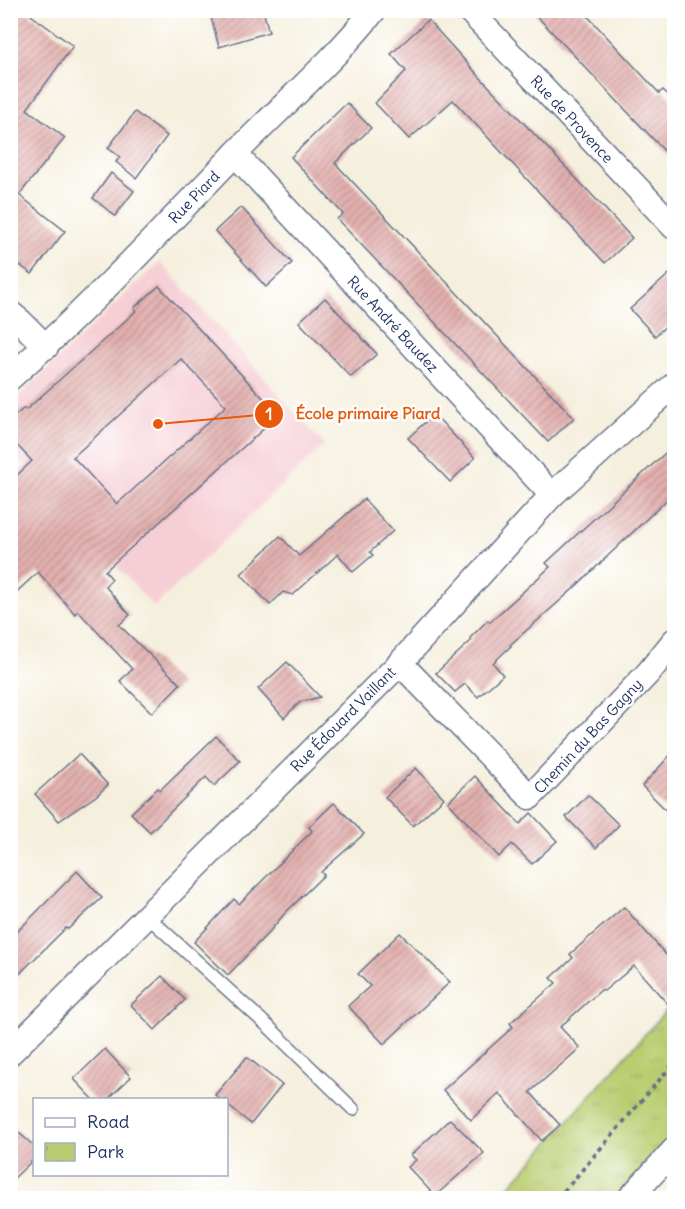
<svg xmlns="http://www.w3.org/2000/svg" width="685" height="1209" font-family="Delius,sans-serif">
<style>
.built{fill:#f6cfd6}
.park{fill:url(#park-tufts);stroke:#6a7e67;stroke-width:1.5}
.building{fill:url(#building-hatch);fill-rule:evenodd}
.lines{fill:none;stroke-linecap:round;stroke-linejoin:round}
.service-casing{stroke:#67728a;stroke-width:15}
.minor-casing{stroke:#67728a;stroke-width:27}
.path{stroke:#67728a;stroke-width:4;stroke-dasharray:4.5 4.5;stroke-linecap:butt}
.service{stroke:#fff;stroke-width:12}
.minor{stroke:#fff;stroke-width:24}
.labels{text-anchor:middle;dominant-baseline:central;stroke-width:5;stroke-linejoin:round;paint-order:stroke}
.street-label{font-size:15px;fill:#1b2f5e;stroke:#fff}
.leader{fill:none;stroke:#e8590c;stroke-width:2}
.callout-dot{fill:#e8590c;stroke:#fff;stroke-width:2}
.mark-label{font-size:18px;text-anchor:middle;font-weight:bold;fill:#fff}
.callout-label{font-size:16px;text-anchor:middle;font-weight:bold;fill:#e8590c;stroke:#fff;stroke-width:5;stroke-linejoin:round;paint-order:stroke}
</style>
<defs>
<pattern id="park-tufts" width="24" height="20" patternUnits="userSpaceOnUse" patternTransform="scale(1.5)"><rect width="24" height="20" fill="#b9cd70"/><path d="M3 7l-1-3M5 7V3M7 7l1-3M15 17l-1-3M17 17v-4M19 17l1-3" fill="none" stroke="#9eb063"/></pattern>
<pattern id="building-hatch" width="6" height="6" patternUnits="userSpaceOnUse" patternTransform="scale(1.5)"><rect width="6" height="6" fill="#e3b0ae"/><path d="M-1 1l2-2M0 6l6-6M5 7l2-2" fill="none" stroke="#b79091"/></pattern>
</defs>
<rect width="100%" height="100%" fill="#fff"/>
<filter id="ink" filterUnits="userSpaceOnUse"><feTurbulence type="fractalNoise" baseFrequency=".0167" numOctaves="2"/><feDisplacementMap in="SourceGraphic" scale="12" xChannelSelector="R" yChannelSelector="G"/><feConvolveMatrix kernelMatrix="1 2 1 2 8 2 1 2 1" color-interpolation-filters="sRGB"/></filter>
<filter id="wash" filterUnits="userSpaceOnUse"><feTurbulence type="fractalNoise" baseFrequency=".008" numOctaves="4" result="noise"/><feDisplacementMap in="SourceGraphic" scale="24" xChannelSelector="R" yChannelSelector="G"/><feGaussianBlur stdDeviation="1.35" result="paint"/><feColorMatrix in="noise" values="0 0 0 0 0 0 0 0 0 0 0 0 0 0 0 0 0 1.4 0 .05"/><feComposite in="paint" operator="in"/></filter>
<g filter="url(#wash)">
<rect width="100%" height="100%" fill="#f5efdd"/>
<path class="built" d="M160,262L324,445L154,607L11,451V403Z"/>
<path class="park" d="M674,1002V1133L618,1198H499Z"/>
<g id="blocks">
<g class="building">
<path d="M10,10H24L73,46L27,109L65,138L19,195L65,231L32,274L10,258Z"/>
<path d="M209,10H263L269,32L219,47Z"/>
<path d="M531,10H582L659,93L663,90L675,101V162Z"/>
<path d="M428,20L478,75L593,196L632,238L605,263L453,100L409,139L375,103L406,71L391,54Z"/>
<path d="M347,103L371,128L335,163L574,418L548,442L337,219L343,214L291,157Z"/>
<path d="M135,112L167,136L136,178L116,162L120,157L108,148Z"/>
<path d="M111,173L134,191L115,216L93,198Z"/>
<path d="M241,207L292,263L266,287L215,231Z"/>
<path d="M675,269V318L655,336L630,309Z"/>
<path d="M159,286L279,415L105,571L112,579L105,586L130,615L119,625L180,684L152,713L120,681L132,669L78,611L75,614L38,572L10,598V482L32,461L10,438V420L24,408L26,410L136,311L134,308ZM181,359L226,406L117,504L73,457Z"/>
<path d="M325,298L377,354L351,377L299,322Z"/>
<path d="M434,414L475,458L450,482L408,438Z"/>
<path d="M675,444V492L572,590L510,645L511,646L493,663L503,675L478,697L465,684L455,692L436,673L472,640L470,638L488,620L490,622L550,567L546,563Z"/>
<path d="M364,499L393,531L370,552L373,555L353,572L338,554L293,595L283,592L270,605L241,574L280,536L299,556Z"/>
<path d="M287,662L320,697L300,702L284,718L258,689Z"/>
<path d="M216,736L240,761L214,786L206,777L150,832L131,813L158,788L160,790Z"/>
<path d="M675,750V819L642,786Z"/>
<path d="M79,754L108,785L96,796L59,821L35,794Z"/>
<path d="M416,768L444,798L413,826L385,797Z"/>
<path d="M475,776L520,824L531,813L557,841L532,864L512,844L499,857L448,802Z"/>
<path d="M588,795L619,825L596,848L566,817Z"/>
<path d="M334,803L364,834L321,872L324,875L285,913L271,930L228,975L194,942L234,899L239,904L312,831L309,827Z"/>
<path d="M77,871L102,898L68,929L66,928L10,983V939Z"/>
<path d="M624,907L675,965V1012L634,966L604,991L601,990L560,1027L580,1048L530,1092L560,1125L542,1141L499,1093L471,1120L443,1090L513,1027L510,1023L556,983L551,978L573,958L570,954Z"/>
<path d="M400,933L450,982L384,1044L348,1006L370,986L358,974Z"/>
<path d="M162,976L185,1000L155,1030L131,1005Z"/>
<path d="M105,1049L131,1077L107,1100H94L74,1079Z"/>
<path d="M247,1057L282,1085L251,1124L226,1104V1100H221L215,1095Z"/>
<path d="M450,1119L484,1153L435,1196L408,1167L416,1160L411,1155Z"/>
<path d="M10,1125L34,1146V1159L10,1182Z"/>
</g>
</g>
</g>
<g filter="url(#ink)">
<use href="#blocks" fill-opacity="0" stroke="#67728a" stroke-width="1.5"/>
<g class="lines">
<g class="service-casing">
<path id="service" d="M147,916L270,1028L353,1109"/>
</g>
<g class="minor-casing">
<g id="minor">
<path d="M469,10L674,227"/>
<path d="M235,154L552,495"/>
<path d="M10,313L20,321L46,347"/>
<path d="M10,378C89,308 161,231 234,155C280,107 332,63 374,10"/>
<path d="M400,663L530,797L649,672L674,641"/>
<path d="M10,1053L400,663L552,495L674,385"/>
<path d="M630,1198L674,1150"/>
</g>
</g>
<path class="path" d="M558,1198L674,1063"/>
<use href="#service" class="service"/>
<use href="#minor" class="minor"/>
</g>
</g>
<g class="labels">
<g class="street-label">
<text transform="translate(572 119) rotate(47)">Rue de Provence</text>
<text transform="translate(194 197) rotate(-46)">Rue Piard</text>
<text transform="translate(393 324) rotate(47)">Rue André Baudez</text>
<text transform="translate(343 719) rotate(-45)">Rue Édouard Vaillant</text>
<text transform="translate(588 736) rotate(-47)">Chemin du Bas Gagny</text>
</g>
</g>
<path class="leader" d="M158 424L269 414"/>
<g class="callout-dot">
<circle cx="158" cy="424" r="6"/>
<circle cx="269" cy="414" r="15"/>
</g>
<g class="mark-label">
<text x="269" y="420">1</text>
</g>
<g class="callout-label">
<text x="368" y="419">École primaire Piard</text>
</g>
<rect width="685" height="1209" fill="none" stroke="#fff" stroke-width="36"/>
<rect x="33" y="1098" width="195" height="78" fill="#ffffff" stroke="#a4acbf" stroke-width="1.5"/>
<rect x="45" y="1118" width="30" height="9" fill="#ffffff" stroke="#a4acbf" stroke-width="1.5"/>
<text x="87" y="1128" font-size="18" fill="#1b2f5e">Road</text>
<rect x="45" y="1143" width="30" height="18" fill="url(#park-tufts)" stroke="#a4acbf" stroke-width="1.5"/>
<text x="87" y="1158" font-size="18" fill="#1b2f5e">Park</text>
</svg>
